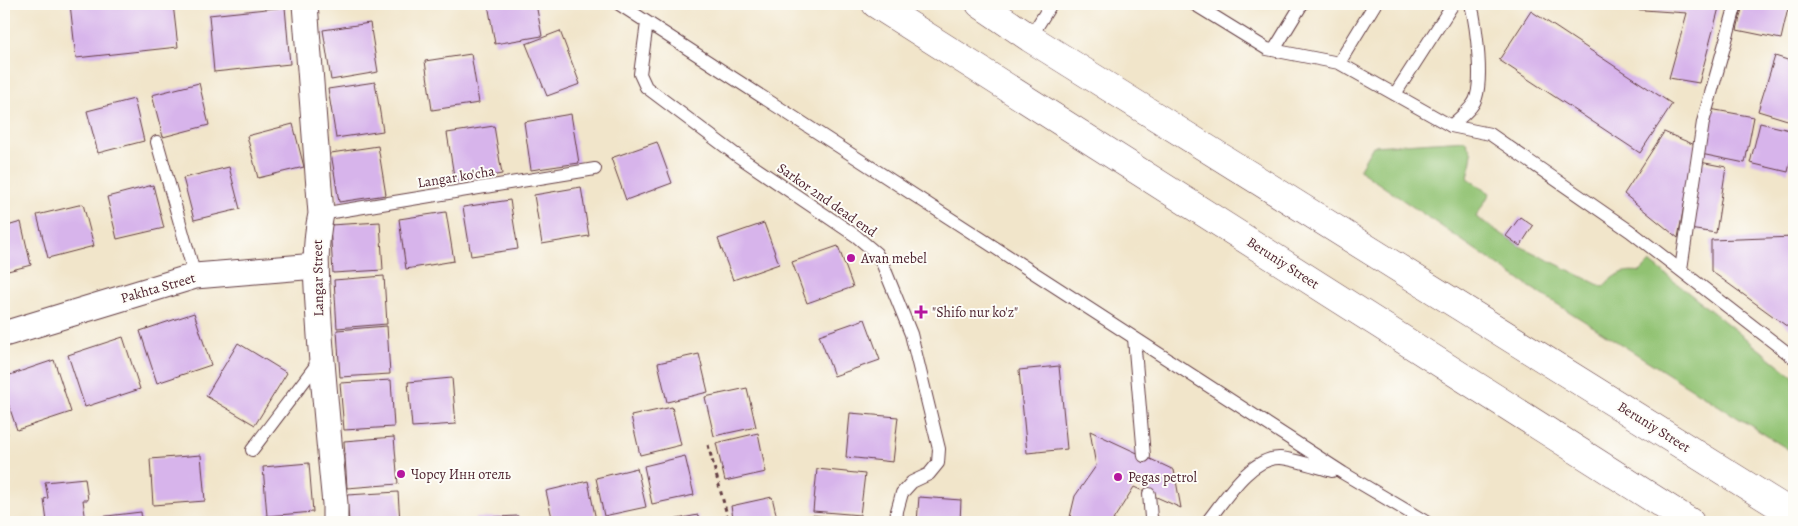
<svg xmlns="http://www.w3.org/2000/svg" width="1798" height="526" font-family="Alegreya,serif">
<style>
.green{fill:#91c272;stroke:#6e704e}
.building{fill:#d7b4eb}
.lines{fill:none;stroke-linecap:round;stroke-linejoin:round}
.lane-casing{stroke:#633d43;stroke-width:14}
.street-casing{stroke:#633d43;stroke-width:27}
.primary-casing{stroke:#633d43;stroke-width:29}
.path{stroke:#633d43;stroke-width:3;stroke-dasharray:4 4;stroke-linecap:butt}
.lane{stroke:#fff;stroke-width:12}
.street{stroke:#fff;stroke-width:25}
.primary{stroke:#fff;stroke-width:28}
.poi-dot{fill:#b5179e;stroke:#fdfcf7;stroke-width:2}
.labels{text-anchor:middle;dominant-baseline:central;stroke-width:4;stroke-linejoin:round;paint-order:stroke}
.street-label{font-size:14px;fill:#4a1f2b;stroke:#fdfcf7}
.poi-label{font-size:14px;fill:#4a1f2b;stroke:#fdfcf7;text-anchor:start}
</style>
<rect width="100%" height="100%" fill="#fdfcf7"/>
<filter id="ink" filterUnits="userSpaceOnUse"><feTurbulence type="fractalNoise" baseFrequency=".02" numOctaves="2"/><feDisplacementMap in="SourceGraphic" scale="10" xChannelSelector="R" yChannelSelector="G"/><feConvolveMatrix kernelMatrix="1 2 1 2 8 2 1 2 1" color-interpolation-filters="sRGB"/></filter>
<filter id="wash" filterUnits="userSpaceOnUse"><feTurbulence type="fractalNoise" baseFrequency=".0096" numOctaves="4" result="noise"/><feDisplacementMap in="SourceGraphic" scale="20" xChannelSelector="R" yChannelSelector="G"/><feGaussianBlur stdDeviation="1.12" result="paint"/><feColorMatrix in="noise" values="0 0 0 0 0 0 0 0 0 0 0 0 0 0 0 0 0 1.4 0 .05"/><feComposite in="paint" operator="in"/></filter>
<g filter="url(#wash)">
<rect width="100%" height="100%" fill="#f1e5ca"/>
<path class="green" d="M1465,140L1472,153L1468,179L1490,193L1476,217L1520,246L1603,287C1613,275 1624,269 1640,272L1650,262L1794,377V453L1530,287L1359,170L1373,146Z"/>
<g id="blocks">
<g class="building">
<path d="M70,4H173L178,47L76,58Z"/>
<path d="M320,4H342V5L320,8Z"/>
<path d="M488,4H536L542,36L495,44Z"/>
<path d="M1615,4H1720L1699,83L1669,78L1687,13L1615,8Z"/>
<path d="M1743,4H1789L1781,39L1737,30Z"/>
<path d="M285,7L290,64L214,72L209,15Z"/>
<path d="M1531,11L1672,104L1640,153L1499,60Z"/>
<path d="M370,23L378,72L331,80L323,30Z"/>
<path d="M560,31L580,84L547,96L526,44Z"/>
<path d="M471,54L479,103L432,110L425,61Z"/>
<path d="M1775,56L1794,62V122L1758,111Z"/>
<path d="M375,82L383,131L336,138L328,89Z"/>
<path d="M199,83L209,125L163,137L152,95Z"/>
<path d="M134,99L144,141L98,153L87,111Z"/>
<path d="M1710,109L1754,117L1745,163L1701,154Z"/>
<path d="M571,114L579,163L531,170L524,122Z"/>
<path d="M1760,123L1794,131V146L1788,172L1750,163Z"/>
<path d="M293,124L304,167L258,178L247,136Z"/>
<path d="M494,126L502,174L455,182L447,133Z"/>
<path d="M1664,132L1695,145L1678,238L1624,194Z"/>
<path d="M657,142L672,183L626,200L611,158Z"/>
<path d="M378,146L386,195L339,202L331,153Z"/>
<path d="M1700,162L1726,167L1716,233L1689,229Z"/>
<path d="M229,167L240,209L194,220L183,178Z"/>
<path d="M153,185L164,228L117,239L107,197Z"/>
<path d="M581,187L589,236L542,244L534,195Z"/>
<path d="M510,200L518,249L471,256L463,207Z"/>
<path d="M83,204L94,246L48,258L37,215Z"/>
<path d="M446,212L454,261L406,269L399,219Z"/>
<path d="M1520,217L1533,226L1520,246L1506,236Z"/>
<path d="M21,222L31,265L4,272V227Z"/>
<path d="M380,222L383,270L333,273L330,225Z"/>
<path d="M764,223L779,264L733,280L718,239Z"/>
<path d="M1794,237V324L1792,330L1711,271V240Z"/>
<path d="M838,246L853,287L807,303L792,262Z"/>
<path d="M384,276L387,324L337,328L334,280Z"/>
<path d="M194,313L211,365L157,383L140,331Z"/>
<path d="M865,319L880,360L834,376L819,335Z"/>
<path d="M387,326L390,374L340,377L337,330Z"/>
<path d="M123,337L140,389L85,407L68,355Z"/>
<path d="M238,343L287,373L255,425L206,396Z"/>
<path d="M699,354L708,392L667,402L658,363Z"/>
<path d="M54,360L71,412L17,430L4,391V377Z"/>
<path d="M1059,366L1067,449L1027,453L1019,370Z"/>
<path d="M452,378L456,424L412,427L408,382Z"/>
<path d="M391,380L394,427L344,430L340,383Z"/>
<path d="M747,388L756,427L714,436L705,397Z"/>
<path d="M672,407L681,445L640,455L631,416Z"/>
<path d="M850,413L898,417L893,462L846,457Z"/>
<path d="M4,421L8,434L4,435Z"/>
<path d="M1090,431L1174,470L1181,508L1134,487L1113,520L1118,522H1071L1070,517L1075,496L1096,466Z"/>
<path d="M758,433L766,472L725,481L716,443Z"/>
<path d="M394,437L398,484L347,488L344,441Z"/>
<path d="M201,455L205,501L153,505L150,459Z"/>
<path d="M685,456L694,495L652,504L644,466Z"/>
<path d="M309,463L313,512L267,516L263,467Z"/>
<path d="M637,468L646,507L604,516L596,478Z"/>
<path d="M817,469L865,474L860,515L813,511Z"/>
<path d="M85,478L88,500H83L86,522H47L44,499L48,498L45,482Z"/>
<path d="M588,481L596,520L587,522H553L546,491Z"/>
<path d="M398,492L400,522H349L347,495Z"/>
<path d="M772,497L778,522H734L731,506Z"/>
<path d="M919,497L961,500L960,522H917Z"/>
<path d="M141,512L142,522H90V518Z"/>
<path d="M698,515L700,522H667V521Z"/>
<path d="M812,515L859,520V522H811Z"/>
<path d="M518,516V522H475V518Z"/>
</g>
</g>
</g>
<g filter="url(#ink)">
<use href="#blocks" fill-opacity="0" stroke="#633d43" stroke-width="1"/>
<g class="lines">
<g class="lane-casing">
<g id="lane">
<path d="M619,4L1343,473L1426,522"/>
<path d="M1194,4L1267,49L1339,63L1451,126L1490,134L1630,231L1794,358"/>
<path d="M647,23L640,74L646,87L735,154L856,236L876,253L883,265L911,334L939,449L938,463L929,474L912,482L902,493L897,511L896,522"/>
<path d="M1030,38L1051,4"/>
<path d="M1274,50L1302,4"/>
<path d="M1339,63L1375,4"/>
<path d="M1395,94L1453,4"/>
<path d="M1451,126C1458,119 1468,112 1473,104C1485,88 1476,24 1471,4"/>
<path d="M157,142L195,276"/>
<path d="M321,214L595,169"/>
<path d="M1681,269L1703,122L1736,4"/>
<path d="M1134,338L1144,456"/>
<path d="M252,450L320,360"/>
<path d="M1149,494L1151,518L1154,522"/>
<path d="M1207,522C1224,501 1250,457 1280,458C1294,459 1317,467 1332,471"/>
</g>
</g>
<g class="street-casing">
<g id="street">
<path d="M305,4L321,214C313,250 317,285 319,321C323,382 329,443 335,504V522"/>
<path d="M4,334L195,276L316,266"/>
</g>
</g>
<g class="primary-casing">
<g id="primary">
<path d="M876,4L1690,522"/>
<path d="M980,4L1030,38L1794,515"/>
</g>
</g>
<path class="path" d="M708,445L729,522"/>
<use href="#lane" class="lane"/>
<use href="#street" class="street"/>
<use href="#primary" class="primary"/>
</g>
</g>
<g class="poi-dot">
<circle cx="851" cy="258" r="5"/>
<path d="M918.5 304.5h5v5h5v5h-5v5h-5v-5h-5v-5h5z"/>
<circle cx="401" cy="474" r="5"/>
<circle cx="1118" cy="477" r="5"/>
</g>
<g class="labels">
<g class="street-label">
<text transform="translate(456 177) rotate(-9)">Langar ko'cha</text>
<text transform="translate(827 200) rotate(35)">Sarkor 2nd dead end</text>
<text transform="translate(1283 263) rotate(33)">Beruniy Street</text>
<text transform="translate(318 278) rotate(-91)">Langar Street</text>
<text transform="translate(158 288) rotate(-16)">Pakhta Street</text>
<text transform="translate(1654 427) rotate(32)">Beruniy Street</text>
</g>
<g class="poi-label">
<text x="861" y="258">Avan mebel</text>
<text x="932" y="312">"Shifo nur ko'z"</text>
<text x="411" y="474">Чорсу Инн отель</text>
<text x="1128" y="477">Pegas petrol</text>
</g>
</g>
<rect width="1798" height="526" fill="none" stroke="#fdfcf7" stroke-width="20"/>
</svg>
